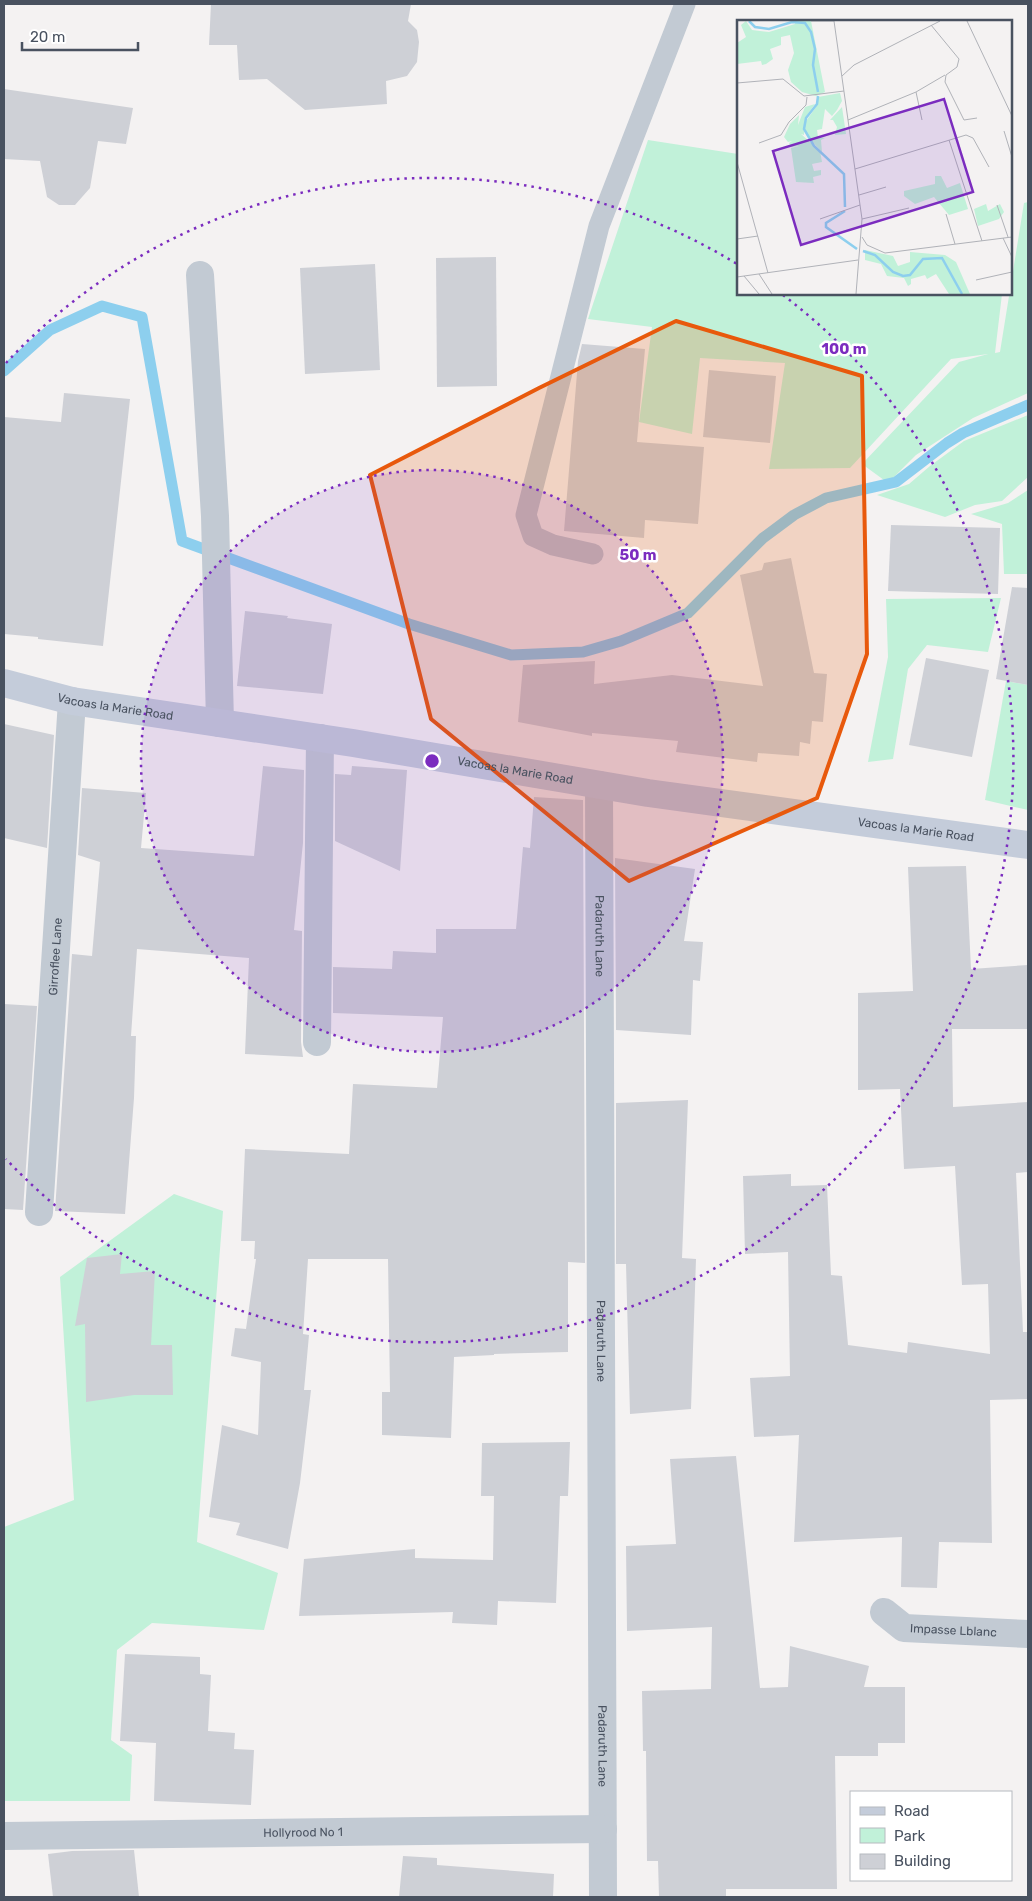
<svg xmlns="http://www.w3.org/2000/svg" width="1032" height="1901" font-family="Rubik,sans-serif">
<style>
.green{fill:#c1f1d9}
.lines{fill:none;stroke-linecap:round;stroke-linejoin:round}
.stream{stroke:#8dcfee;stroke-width:11}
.building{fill:#ced0d6}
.service{stroke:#c2cad3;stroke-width:21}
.minor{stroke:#c2cad3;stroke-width:28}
.secondary{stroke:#c4ccda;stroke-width:28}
.marked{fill:#e8590c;fill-opacity:0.2;stroke:#e8590c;stroke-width:4;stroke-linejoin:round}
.ring{fill:none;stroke:#7b2cbf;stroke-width:2.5;stroke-dasharray:2.5 5}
.labels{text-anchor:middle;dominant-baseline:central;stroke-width:5;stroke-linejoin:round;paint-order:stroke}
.street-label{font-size:12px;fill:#495260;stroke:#fff}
.inset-river{fill:none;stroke:#8dcfee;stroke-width:2.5}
.inset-road{fill:none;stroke:#b0b2b8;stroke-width:1}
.view{fill:#7b2cbf;fill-opacity:0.15;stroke:#7b2cbf;stroke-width:2.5}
.inset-edge{fill:none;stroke:#495260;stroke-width:2.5}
.centre{fill:#7b2cbf;stroke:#fff;stroke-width:2.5}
.ring-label{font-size:15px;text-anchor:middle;font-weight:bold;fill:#7b2cbf;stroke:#fff;stroke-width:5;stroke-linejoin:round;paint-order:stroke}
</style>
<rect width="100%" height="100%" fill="#f4f2f2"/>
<g class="green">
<path d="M648,140L738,154V294H1002L995,353L1000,352L1024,203L1028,202V393L973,418L916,455L888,483L862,464L959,362L988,354L951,359L850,468L769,469L785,363L700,358L692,434L639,422L652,327L588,319Z"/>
<path d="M1028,415V477L1002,501L975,505L945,517L877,495L909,484L930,466L964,441Z"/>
<path d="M1028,490V574H1004L1002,524L971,514L1008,503Z"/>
<path d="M1001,598L988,652L927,645L908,669L893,759L868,762L888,657L886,599Z"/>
<path d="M1006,681L1028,685V810L985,800Z"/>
<path d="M174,1194L223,1211L197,1542L278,1573L264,1630L152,1623L117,1650L111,1740L132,1755L130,1801H4V1527L74,1500L60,1277Z"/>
</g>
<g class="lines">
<path class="stream" d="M4,371L50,330L102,306L142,317L182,541L409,624L511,655L583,652L621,641L688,613L763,538L794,515L826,498L896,482L947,443L963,433L1028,405"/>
</g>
<g class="building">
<path d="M211,4H411L408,21L417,30L419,42L417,62L407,76L386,81L387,104L305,110L267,79L239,80L237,45H209Z"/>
<path d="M4,89L133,108L126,144L98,141L90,188L75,205H59L47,197L40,161L4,159Z"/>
<path d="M496,257L497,386L437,387L436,258Z"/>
<path d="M375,264L380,370L305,374L300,268Z"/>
<path d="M582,344L645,349L637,442L704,447L698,524L645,520L644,538L564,531L578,361Z"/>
<path d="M709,370L776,376L770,443L703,437Z"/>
<path d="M64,393L130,399L103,646L38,639V637L4,634V417L61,422Z"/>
<path d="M891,525L1000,528L998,594L888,591Z"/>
<path d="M791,558L814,673L827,674L823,722L812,721L810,744L800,742L799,756L758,753L757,762L676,752L678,741L592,733V736L518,722L523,665L595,661L594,684L672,675L763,686L740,575L762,570L764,563Z"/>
<path d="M1012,587L1028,588V685L996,679Z"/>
<path d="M245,611L288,616L287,618L332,624L323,694L237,686Z"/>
<path d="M926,658L989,670L972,757L909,745Z"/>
<path d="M4,724L54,735L47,848L4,838Z"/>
<path d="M263,766L304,770L303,843L294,930L302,931L301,1042L303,1057L245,1054L249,958L137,949L131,1036H136L134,1098L125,1214L55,1211L72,954L92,956L100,862L78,855L82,788L146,793L141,848L254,856Z"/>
<path d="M352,766L407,770L400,871L335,841V774L351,775Z"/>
<path d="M534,797L583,800L585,1263L568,1262V1352L494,1354V1355L454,1357L451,1438L382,1435V1392H390L388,1259H308L303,1334L309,1335L304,1390H311L300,1483L288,1549L236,1535L240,1523L209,1517L222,1425L258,1435L261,1362L231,1356L235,1328L246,1329L256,1259H254L255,1241H241L245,1149L349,1154L353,1084L437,1088L443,1017L333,1013V967L392,969L393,951L436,953V929H516L523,847L530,848Z"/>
<path d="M615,858L695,869L684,941L703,942L700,981L693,980L691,1035L616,1030Z"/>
<path d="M966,866L971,969L1028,965V1029H952L953,1107L1028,1102V1172L1016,1173L1023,1332H1028V1399L990,1400L992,1543L939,1542L937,1588L901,1587L902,1537L794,1542L799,1435L754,1437L750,1378L790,1376L788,1252L745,1254L743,1176L791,1174V1186L827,1185L831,1275L842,1276L848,1345L907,1353L908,1342L990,1354L988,1284L962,1285L955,1166L904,1169L900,1089L858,1090V993L913,991L908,867Z"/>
<path d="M4,1004L37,1006L23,1210L4,1209Z"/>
<path d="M688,1100L682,1258L696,1259L691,1409L630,1414L626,1264H616V1103Z"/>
<path d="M122,1254L120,1274L155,1271L151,1345H172L173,1395H134L86,1402L85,1324L75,1326L87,1258Z"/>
<path d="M570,1442L568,1496H560L556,1603L498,1601L497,1625L452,1623L453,1612L299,1616L304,1559L415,1549V1558L493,1560L494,1496H481L482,1443Z"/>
<path d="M736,1456L760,1688L788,1687L790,1646L869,1666L864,1687H905V1743H878V1756H835L837,1889H726V1897H659L658,1861H647L646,1751H643L642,1691L711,1689L712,1627L627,1631L626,1546L676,1544L670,1459Z"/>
<path d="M125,1654L200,1657V1674L211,1675L208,1731L235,1733L234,1749L254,1750L251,1805L154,1801L156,1743L120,1741Z"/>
<path d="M134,1850L139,1897H53L48,1854L72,1851Z"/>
<path d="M403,1856L437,1858V1865L554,1874L553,1897H399Z"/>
</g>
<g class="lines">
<path class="service" d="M593,554L553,545L533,536L526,515L599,226L685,4"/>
<g class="minor">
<path d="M200,275L215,516L220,723"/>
<path id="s1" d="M599,785L603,1897"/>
<path d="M317,1042L320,738"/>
<path id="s2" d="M39,1212L72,701"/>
<path id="s3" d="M884,1612L904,1628L1028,1634"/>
<path id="s4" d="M4,1836L603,1829"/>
</g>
<path class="secondary" id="s5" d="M4,683L72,701L353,743L648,793L1028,845"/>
</g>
<path class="marked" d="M676,321L862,376L867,654L817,798L629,881L431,719L370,475L539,388Z"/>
<circle cx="432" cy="761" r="291" fill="#7b2cbf" fill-opacity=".12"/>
<g class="ring">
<circle cx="432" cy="761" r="291"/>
<path d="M6 363A583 583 0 0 1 737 264M783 295A583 583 0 1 1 6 1159"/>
</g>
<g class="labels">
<g class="street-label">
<text stroke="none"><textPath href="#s5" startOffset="114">Vacoas la Marie Road</textPath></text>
<text stroke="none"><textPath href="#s5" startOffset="519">Vacoas la Marie Road</textPath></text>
<text stroke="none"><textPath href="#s5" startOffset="924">Vacoas la Marie Road</textPath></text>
<text stroke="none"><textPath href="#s1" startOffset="151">Padaruth Lane</textPath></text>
<text stroke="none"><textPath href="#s2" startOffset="256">Girroflee Lane</textPath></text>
<text stroke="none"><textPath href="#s1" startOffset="556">Padaruth Lane</textPath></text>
<text stroke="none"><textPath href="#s3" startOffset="75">Impasse Lblanc</textPath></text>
<text stroke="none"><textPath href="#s1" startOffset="961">Padaruth Lane</textPath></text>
<text stroke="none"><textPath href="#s4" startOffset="299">Hollyrood No 1</textPath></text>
</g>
</g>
<g transform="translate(737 20)">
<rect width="275" height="275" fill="#f4f2f2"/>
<path d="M9,1L15,10L32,12L58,4V1H74L88,72L79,76L65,72L54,62L51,50L57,33L53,15L44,17V25L33,29L36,39L29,44L25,45L24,41L0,44V23L9,17L4,5ZM103,73L105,81L100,90L95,96L88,89L85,109L80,110L81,117L88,118L84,120L85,132L70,116L67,104L79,87L81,77ZM78,84L68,98L67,115L64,114L83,131L85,142L75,144L77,151L84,150V155L76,157L77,163L59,162L54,128L62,126L54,127L52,123L55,121L51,122L47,117L53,104L62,95L61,105L68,87ZM105,87L109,114L98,115L100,107L96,100H93ZM198,156H204L210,168L223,163L231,189L212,195L197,177L178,184L167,176V171L198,164ZM249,184L251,191L263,184L267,192L262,199L241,206L237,189ZM128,230L156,236L161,246L173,242V232L208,235L219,242L233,274H212L199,254L190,259L188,255L174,259V264L171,266L167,258L150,256L144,244L128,240Z" fill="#c1f1d9"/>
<path class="inset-river" d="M12,1L18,7L32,9L55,2L68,3L74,12L78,29L76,45L81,72M81,76L80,84L69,98L67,109L77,126L107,154L108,187M108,191L89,203V207L120,229M126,231L138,235L156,252L166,256L173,255L186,239L205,238L225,274"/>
<path class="inset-road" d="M74,1H97M97,1L125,199L119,274M230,1L275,96M194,5L222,39L220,47L209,55L208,62L227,100L240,98M105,56L117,45L203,1M0,63L46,59L67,76L107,71M179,72L185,100M111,100L179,72L208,55M267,111L275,137M212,120L245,221M22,123L44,115L52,102L69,85L70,77M0,142L31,253M118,149L229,115L236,118L252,147M122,175L149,167M260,185L271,217M209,194L218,224M83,199L123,185M125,199L172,188M125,217L130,225L148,233L275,217M266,218L275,237M0,219L21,216M22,254L35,274M7,256L22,274M0,257L121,240M239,260L275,252"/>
<path class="view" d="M207,79L236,172L64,225L36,131Z"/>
<rect width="275" height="275" class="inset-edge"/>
</g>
<circle cx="432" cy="761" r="8" class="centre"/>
<g class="ring-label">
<text x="844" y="354">100 m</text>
<text x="638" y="560">50 m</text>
</g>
<rect width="1032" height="1901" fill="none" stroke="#495260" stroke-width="10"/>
<rect x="850" y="1791" width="162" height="90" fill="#ffffff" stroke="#b6babf"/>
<rect x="860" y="1807" width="25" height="8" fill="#c4ccda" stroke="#b6babf"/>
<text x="894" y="1816" font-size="15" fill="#495260">Road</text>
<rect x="860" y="1828" width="25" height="15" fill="#c1f1d9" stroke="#b6babf"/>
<text x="894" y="1841" font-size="15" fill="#495260">Park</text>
<rect x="860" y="1854" width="25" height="15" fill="#ced0d6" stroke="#b6babf"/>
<text x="894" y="1866" font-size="15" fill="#495260">Building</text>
<path d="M22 42v8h116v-8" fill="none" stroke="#495260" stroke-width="2.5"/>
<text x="30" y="42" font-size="15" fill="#495260" stroke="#ffffff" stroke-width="4" paint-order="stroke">20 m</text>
</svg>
